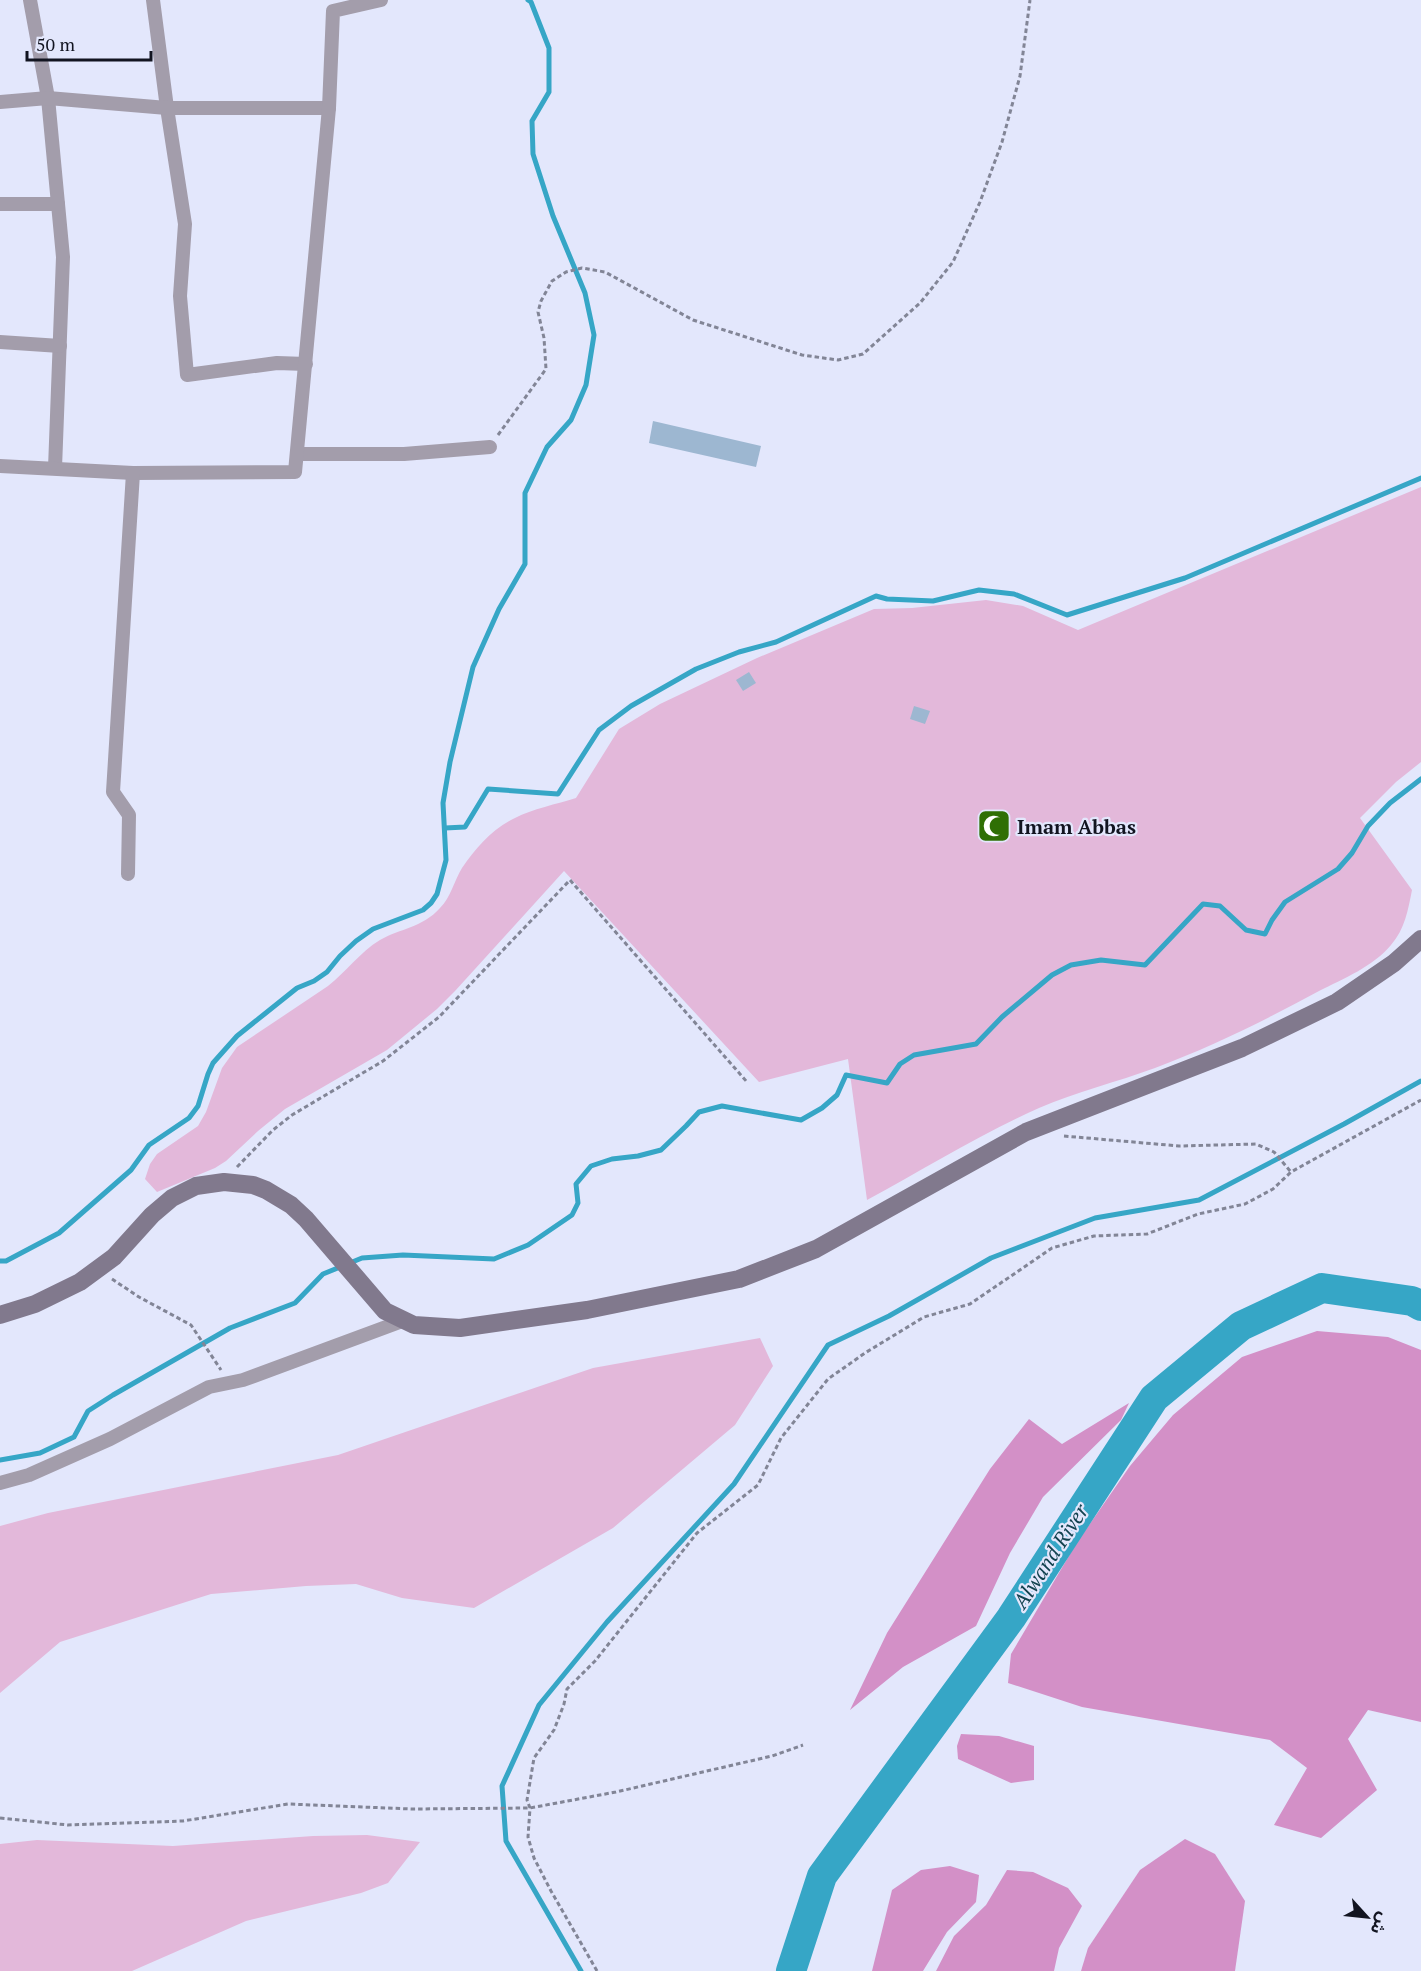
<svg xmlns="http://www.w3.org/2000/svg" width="1421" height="1971" font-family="'PT Serif','Noto Sans Arabic',serif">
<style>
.green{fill:#e3b8da}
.forest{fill:#d390c7}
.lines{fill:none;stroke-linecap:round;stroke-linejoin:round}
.stream{stroke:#36a6c6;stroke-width:5}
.river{stroke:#36a6c6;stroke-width:30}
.building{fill:#9db7d1}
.path{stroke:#828596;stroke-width:3;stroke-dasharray:4.5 3;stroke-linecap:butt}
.minor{stroke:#a39dab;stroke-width:14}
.secondary{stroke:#81798d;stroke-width:18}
.labels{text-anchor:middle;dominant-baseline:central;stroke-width:4.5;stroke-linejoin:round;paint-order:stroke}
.poi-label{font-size:20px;font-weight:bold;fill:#121420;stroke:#e3e7fc;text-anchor:start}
.water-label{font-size:21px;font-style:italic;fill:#12424f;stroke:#e3e7fc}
</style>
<rect width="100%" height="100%" fill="#e3e7fc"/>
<g class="green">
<path d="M1421,487V762L1396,782L1360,818L1412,890C1408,910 1405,929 1391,945C1374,966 1343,979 1319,991C1266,1020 1211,1047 1155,1068C1117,1082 1076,1092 1039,1108C980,1134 924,1169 867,1200L848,1059L759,1082L564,871L455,991L437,1009L387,1050L285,1109L258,1131L226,1161L215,1168L157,1192L145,1179L150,1164L157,1154L198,1126L206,1112L222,1068L237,1047L328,986C346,972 360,952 380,940C401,928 422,928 440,908C451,897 454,881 462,868C476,848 492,829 515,818C532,809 557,804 576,798L619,729L660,704L757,658L874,609L912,608L986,600L1023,606L1078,630Z"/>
<path d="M760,1338L773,1366L735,1425L613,1528L474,1608L402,1598L356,1584L306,1586L211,1594L60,1642L0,1693V1526L48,1513L338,1455L593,1368Z"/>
<path d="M367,1835L420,1842L388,1883L361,1893L246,1921L132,1971H0V1844L37,1840L173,1846L313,1836Z"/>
</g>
<g class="forest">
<path d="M1317,1331L1388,1337L1421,1350V1722L1368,1710L1348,1739L1377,1790L1321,1838L1274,1825L1307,1768L1270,1740L1082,1707L1008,1683L1011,1654L1076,1544L1130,1466L1173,1415L1242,1357Z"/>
<path d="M1129,1403L1121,1420L1043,1497L1010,1553L976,1626L903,1667L850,1710L887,1633L990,1469L1029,1419L1062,1444Z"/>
<path d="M961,1734L999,1736L1034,1746V1780L1011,1783L958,1759L957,1746Z"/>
<path d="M1185,1839L1215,1854L1245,1901L1235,1971H1081L1088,1948L1140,1870Z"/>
<path d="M950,1866L979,1875L976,1902L947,1932L923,1971H872L892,1890L921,1870Z"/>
<path d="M1007,1870L1033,1872L1068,1888L1082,1906L1059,1948L1054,1971H936L954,1936L986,1905Z"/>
</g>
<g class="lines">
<g class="stream">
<path d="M445,828L465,827L488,789L558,794L599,730L631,706L696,669L739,652L776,642L876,596L887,599L933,601L979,590L1014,594L1067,615L1185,578L1421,478"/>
<path d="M0,1261H6L59,1233L131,1170L149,1145L189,1118L198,1106L208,1074L213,1063L237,1036L297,988L314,981L327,972L340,956L356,941L373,929L423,910L431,903L437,894L446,860L443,803L450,762L473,667L499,609L525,564V493L547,447L571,420L586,385L594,335L585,293L553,216L533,154L532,121L549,92V48L531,2L528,0"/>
<path d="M0,1460L40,1453L74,1437L88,1411L113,1395L230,1328L295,1303L323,1274L362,1258L403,1255L494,1259L528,1245L572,1215L578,1203L576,1184L591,1166L612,1159L638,1156L661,1150L686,1126L699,1112L722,1106L801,1120L822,1108L837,1095L846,1075L887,1083L900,1064L914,1055L976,1044L1002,1017L1052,975L1071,965L1101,960L1145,965L1203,904L1220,906L1246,930L1265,934L1272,920L1285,902L1338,869L1352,853L1368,826L1390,803L1421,779"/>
<path d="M581,1971L506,1841L502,1786L539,1705L607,1622L734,1484L828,1345L889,1316L991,1258L1095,1218L1199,1200L1344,1124L1421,1081"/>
</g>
<path class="river" d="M791,1971L822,1876L1011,1618L1154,1398L1241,1326L1322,1288L1412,1301L1421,1306"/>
</g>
<g class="building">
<path d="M653,421L761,446L756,467L649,443Z"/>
<path d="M749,672L756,683L743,691L736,680Z"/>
<path d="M914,706L930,711L925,724L910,719Z"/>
</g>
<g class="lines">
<g class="path">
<path d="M498,435L546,369L544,338L538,312L541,301L552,281L566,272L582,268L605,272L693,320L802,355L838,360L863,354L920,303L953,262L980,202L1002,142L1020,76L1030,0"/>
<path d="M1064,1136L1179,1146L1256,1144L1274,1152L1291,1172"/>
<path d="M237,1167L273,1130L292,1115L383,1061L439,1017L570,880L747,1082"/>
<path d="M112,1279L139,1297L191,1325L221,1370"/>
<path d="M0,1818L68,1825L183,1821L288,1804L412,1809L530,1808L616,1792L772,1756L803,1745"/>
<path d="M597,1971L551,1891L534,1858L528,1837L530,1808L527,1800L534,1758L554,1730L564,1704L567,1689L595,1661L697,1533L758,1485L781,1438L828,1379L865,1353L924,1317L970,1304L1052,1248L1094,1236L1147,1234L1198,1214L1245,1204L1273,1189L1291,1172L1421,1100"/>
</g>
<g class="minor">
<path d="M30,0L48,98L63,257L55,468"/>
<path d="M153,0L167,108L185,224L180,296L187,375L277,363L306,364"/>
<path d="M0,102L48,98L167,108H329"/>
<path d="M0,204H58"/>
<path d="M0,342L60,346"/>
<path d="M297,454H404L490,447"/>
<path d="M0,466L133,473L295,472L329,108L333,11L381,0"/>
<path d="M128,874L129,815L113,792L133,473"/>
<path d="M0,1483L29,1475L110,1439L209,1387L243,1380L405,1320"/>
</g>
<path class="secondary" d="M0,1315L35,1304L80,1282L114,1257L152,1215L172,1198L196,1186L224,1182L253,1185L266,1190L291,1205L306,1219L385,1311L414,1325L460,1328L587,1310L739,1279L816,1249L1026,1132L1242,1048L1337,1002L1394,963L1421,939"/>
</g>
<defs>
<g id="mosque-square" transform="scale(1.725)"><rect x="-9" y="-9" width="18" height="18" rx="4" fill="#2f6f04" stroke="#e3e7fc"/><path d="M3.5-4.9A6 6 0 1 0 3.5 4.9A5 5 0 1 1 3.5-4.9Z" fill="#fff"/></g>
</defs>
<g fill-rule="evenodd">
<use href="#mosque-square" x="994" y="826"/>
</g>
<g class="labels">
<g class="poi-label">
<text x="1017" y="826">Imam Abbas</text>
</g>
<g class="water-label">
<text transform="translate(1050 1556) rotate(-57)">Alwand River</text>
</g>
</g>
<g transform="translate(1367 1917) rotate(117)" stroke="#e3e7fc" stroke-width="4.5" paint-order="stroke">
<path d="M0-4.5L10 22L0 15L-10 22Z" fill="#121420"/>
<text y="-9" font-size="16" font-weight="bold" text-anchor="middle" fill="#121420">ش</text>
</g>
<path d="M27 51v9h124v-9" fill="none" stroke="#121420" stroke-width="3"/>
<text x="36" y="51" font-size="18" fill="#121420" stroke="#e3e7fc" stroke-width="4.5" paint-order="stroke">50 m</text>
</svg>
